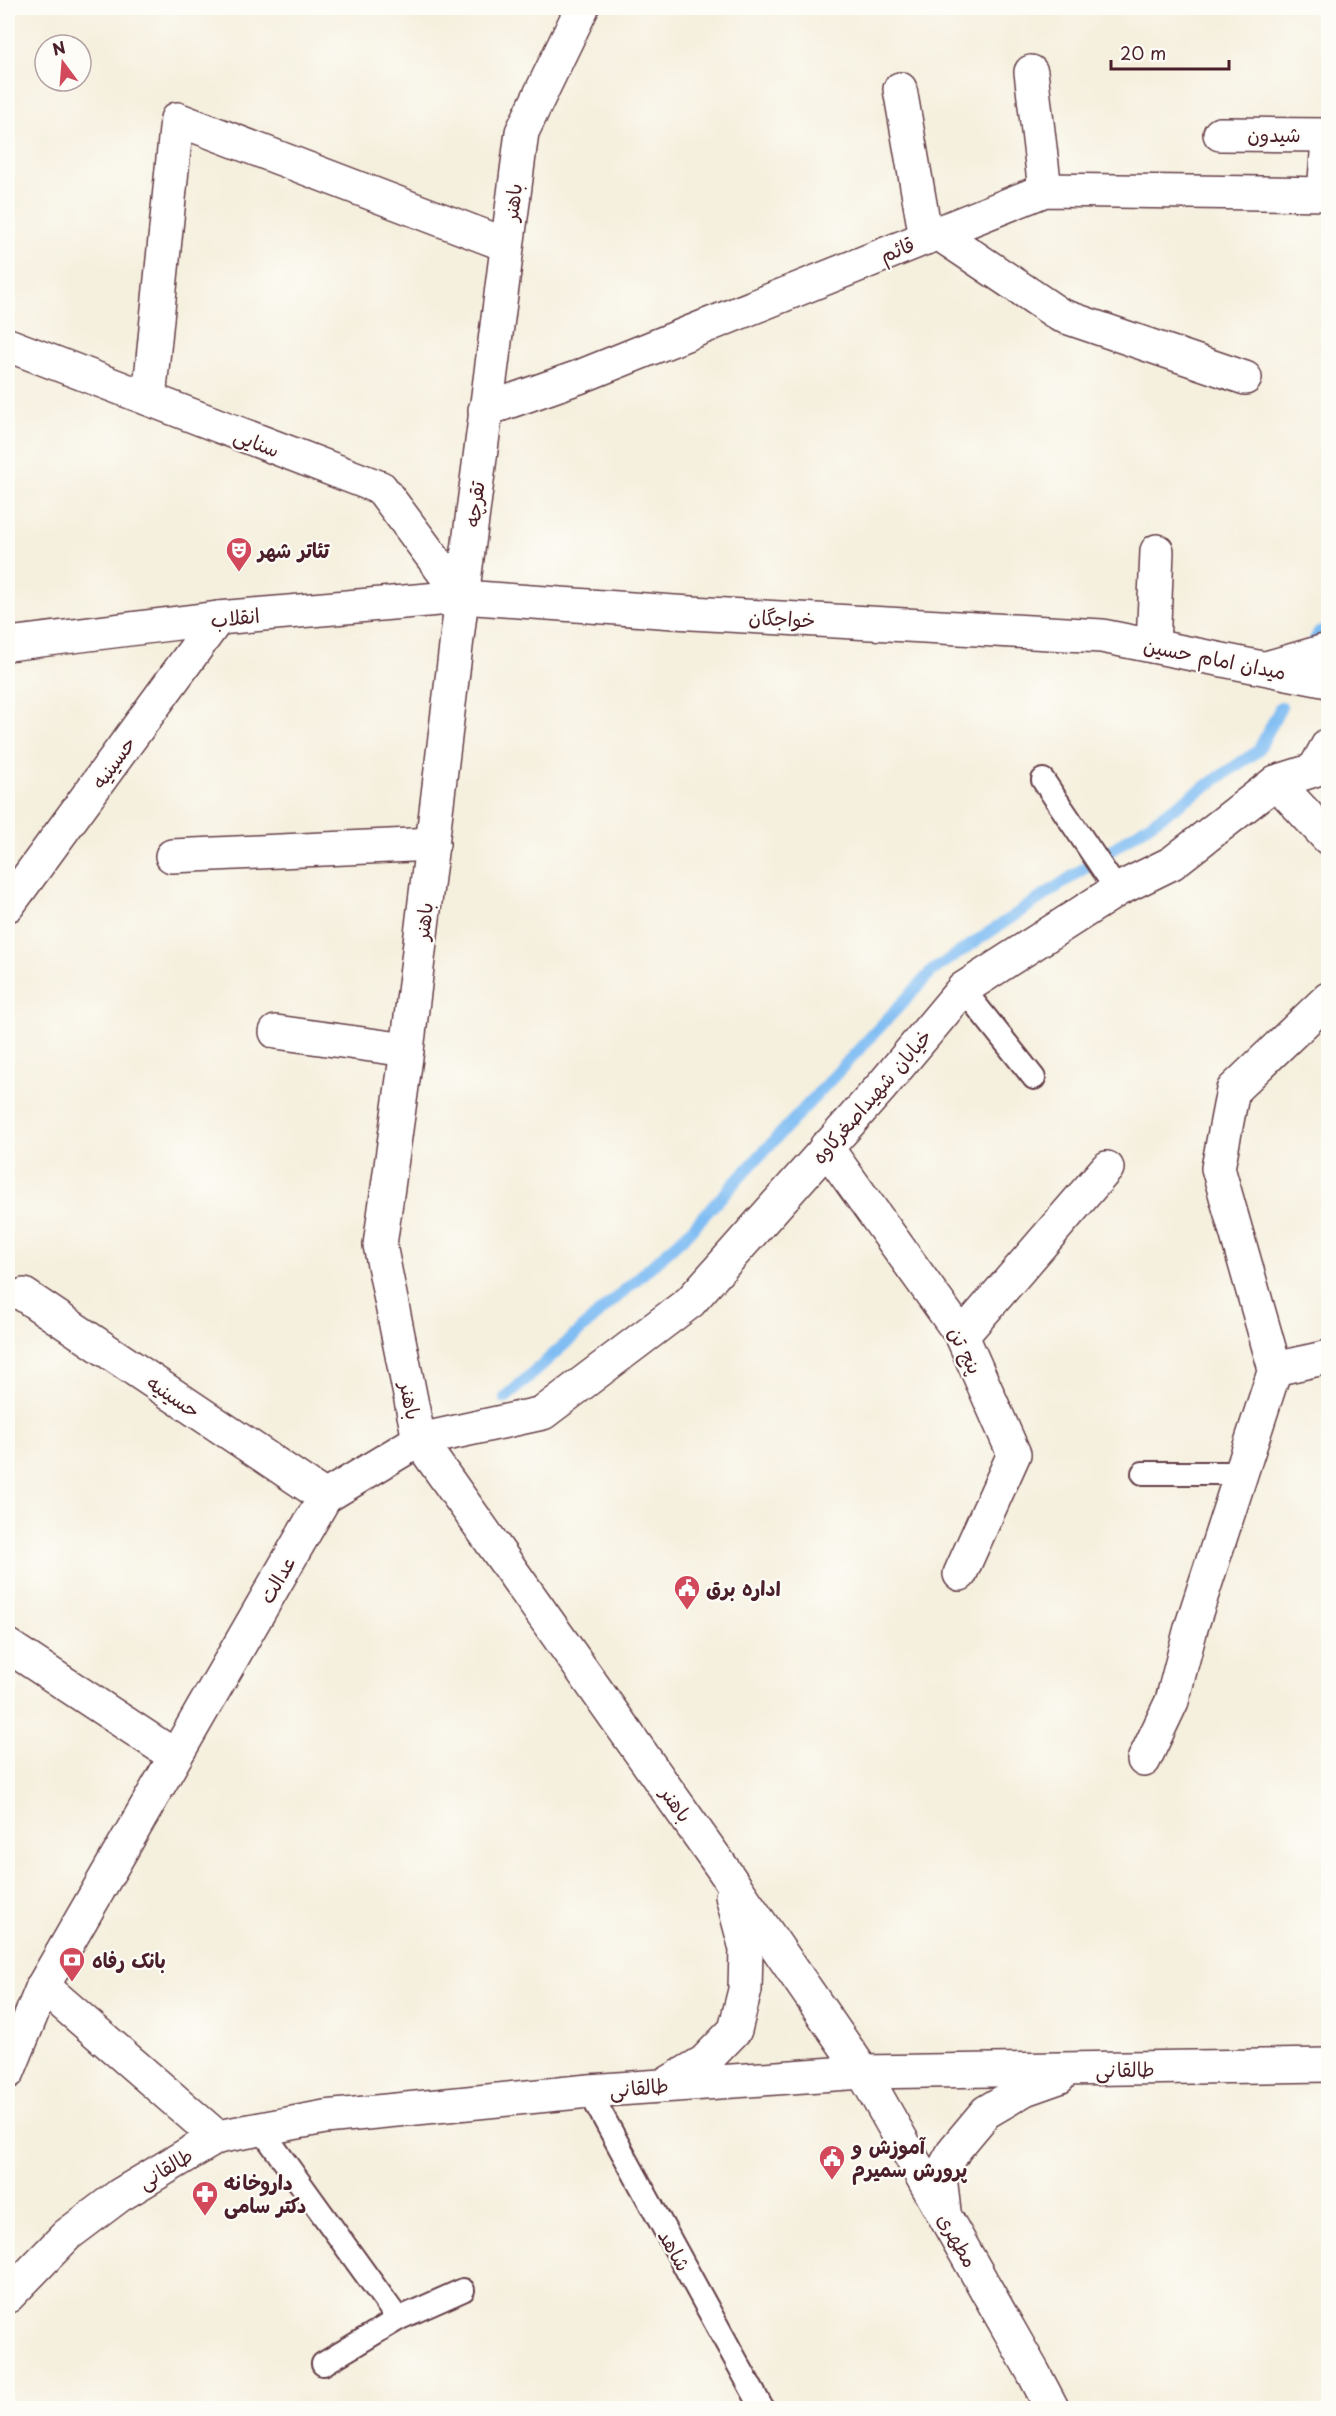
<svg xmlns="http://www.w3.org/2000/svg" width="1336" height="2416" font-family="'Playpen Sans','Playpen Sans Arabic',sans-serif">
<style>
.lines{fill:none;stroke-linecap:round;stroke-linejoin:round}
.stream{stroke:#80bdf3;stroke-width:12}
.lane-casing{stroke:#643e46;stroke-width:26}
.street-casing{stroke:#643e46;stroke-width:36}
.secondary-casing{stroke:#643e46;stroke-width:36}
.lane{stroke:#fff;stroke-width:22}
.street{stroke:#fff;stroke-width:33}
.secondary{stroke:#fff;stroke-width:33}
.labels{text-anchor:middle;dominant-baseline:central;stroke-width:4.5;stroke-linejoin:round;paint-order:stroke}
.street-label{font-size:20px;fill:#4a1f2b;stroke:#fdfcf7}
.poi-label{font-size:20px;font-weight:bold;fill:#4a1f2b;stroke:#fdfcf7;text-anchor:start}
</style>
<rect width="100%" height="100%" fill="#fdfcf7"/>
<filter id="ink" filterUnits="userSpaceOnUse"><feTurbulence type="fractalNoise" baseFrequency=".0167" numOctaves="2"/><feDisplacementMap in="SourceGraphic" scale="12" xChannelSelector="R" yChannelSelector="G"/><feConvolveMatrix kernelMatrix="1 2 1 2 8 2 1 2 1" color-interpolation-filters="sRGB"/></filter>
<filter id="wash" filterUnits="userSpaceOnUse"><feTurbulence type="fractalNoise" baseFrequency=".008" numOctaves="4" result="noise"/><feDisplacementMap in="SourceGraphic" scale="24" xChannelSelector="R" yChannelSelector="G"/><feGaussianBlur stdDeviation="1.35" result="paint"/><feColorMatrix in="noise" values="0 0 0 0 0 0 0 0 0 0 0 0 0 0 0 0 0 1.4 0 .05"/><feComposite in="paint" operator="in"/></filter>
<g filter="url(#wash)">
<rect width="100%" height="100%" fill="#f5efdd"/>
<g class="lines">
<g class="stream">
<path d="M1314,642L1319,632L1328,630"/>
<path d="M505,1398L686,1235L932,971L1258,751L1281,707"/>
</g>
</g>
</g>
<g filter="url(#ink)">
<g class="lines">
<g class="lane-casing">
<g id="lane">
<path d="M1043,780L1117,890"/>
<path d="M963,989L1034,1078"/>
<path d="M1143,1473H1241"/>
<path d="M589,2091L762,2408"/>
<path d="M261,2129L398,2319"/>
<path d="M323,2364L398,2319L463,2290"/>
</g>
</g>
<g class="street-casing">
<g id="street">
<path d="M1031,72L1045,190"/>
<path d="M900,89L926,238"/>
<path d="M1220,134L1328,135"/>
<path d="M1324,194L1328,140"/>
<path d="M938,233L1060,315L1245,378"/>
<path d="M8,345L381,488L462,597"/>
<path d="M149,399L177,119L507,245"/>
<path d="M485,410L579,377L1045,190L1328,194"/>
<path d="M462,597L522,132L582,8"/>
<path d="M1153,646L1157,551"/>
<path d="M1266,668L1328,650"/>
<path d="M1276,782L1328,838"/>
<path d="M172,856L433,844"/>
<path d="M8,905L218,618"/>
<path d="M1328,999L1233,1090L1218,1168L1275,1369L1328,1357"/>
<path d="M276,1032L407,1050"/>
<path d="M826,1147L962,1336L1014,1454L960,1574"/>
<path d="M24,1295L325,1497"/>
<path d="M962,1336L1107,1168"/>
<path d="M419,1440L543,1413L690,1302L882,1086L963,989L1117,890L1172,863L1276,782L1314,770L1328,745"/>
<path d="M8,1646L175,1756"/>
<path d="M1144,1760L1172,1701L1191,1628L1275,1369"/>
</g>
</g>
<g class="secondary-casing">
<g id="secondary">
<path d="M462,597L407,1050L380,1245L419,1440L723,1869L863,2072L1033,2372L1052,2408"/>
<path d="M8,644L218,618L462,597L674,612L1102,636L1328,681"/>
<path d="M43,1986L217,2137"/>
<path d="M8,2072L43,1986L325,1497L419,1440"/>
<path d="M670,2082L704,2062L735,2030L745,1990L746,1949L732,1896"/>
<path d="M944,2212L940,2176L955,2149L986,2112L1025,2089L1059,2077"/>
<path d="M8,2296L67,2235L120,2195L217,2137L325,2117L589,2091L863,2072L1328,2065"/>
</g>
</g>
<use href="#lane" class="lane"/>
<use href="#street" class="street"/>
<use href="#secondary" class="secondary"/>
</g>
</g>
<defs>
<g id="theatre-pin" transform="scale(1.35)"><path d="M0 17L-7.5 6A9.5 9.5 0 1 1 7.5 6Z" fill="#d1495b" stroke="#fdfcf7"/><path d="M-5-5.5Q0-4 5-5.5V0Q5 5 0 6Q-5 5-5 0ZM-3.3-2.5H-1v1.5H-3.3ZM1-2.5H3.3v1.5H1ZM-2.8 1Q0 5.5 2.8 1Z" fill="#fff"/></g>
<g id="civic-pin" transform="scale(1.35)"><path d="M0 17L-7.5 6A9.5 9.5 0 1 1 7.5 6Z" fill="#d1495b" stroke="#fdfcf7"/><path d="M-.6-6.5H3V-4.5H.6V-3L4-1V1h2V6H-6V1h2V-1L-.6-3ZM-1.2 2.5V6h2.4V2.5Z" fill="#fff"/></g>
<g id="bank-pin" transform="scale(1.35)"><path d="M0 17L-7.5 6A9.5 9.5 0 1 1 7.5 6Z" fill="#d1495b" stroke="#fdfcf7"/><path d="M-6-4H6V4H-6ZM0-2.3a2.3 2.3 0 1 0 0 4.6a2.3 2.3 0 1 0 0-4.6Z" fill="#fff"/></g>
<g id="pharmacy-pin" transform="scale(1.35)"><path d="M0 17L-7.5 6A9.5 9.5 0 1 1 7.5 6Z" fill="#d1495b" stroke="#fdfcf7"/><path d="M-2-6h4v4h4v4h-4v4h-4v-4h-4v-4h4Z" fill="#fff"/></g>
</defs>
<g fill-rule="evenodd">
<use href="#theatre-pin" x="239" y="550"/>
<use href="#civic-pin" x="687" y="1588"/>
<use href="#bank-pin" x="72" y="1960"/>
<use href="#civic-pin" x="832" y="2158"/>
<use href="#pharmacy-pin" x="205" y="2194"/>
</g>
<g class="labels">
<g class="street-label">
<text x="1274" y="134">شیدون</text>
<text transform="translate(512 202) rotate(-83)">باهنر</text>
<text transform="translate(897 249) rotate(-22)">قائم</text>
<text transform="translate(257 442) rotate(21)">سنایی</text>
<text transform="translate(474 504) rotate(-83)">تقرچه</text>
<text transform="translate(235 617) rotate(-6)">انقلاب</text>
<text transform="translate(782 618) rotate(3)">خواجگان</text>
<text transform="translate(1215 658) rotate(11)">میدان امام حسین</text>
<text transform="translate(113 762) rotate(-54)">حسینیه</text>
<text transform="translate(423 921) rotate(-83)">باهنر</text>
<text transform="translate(871 1096) rotate(-49)">خیابان شهیداصغرکاوه</text>
<text transform="translate(966 1350) rotate(63)">پنج تن</text>
<text transform="translate(174 1396) rotate(34)">حسینیه</text>
<text transform="translate(411 1401) rotate(79)">باهنر</text>
<text transform="translate(277 1579) rotate(-60)">عدالت</text>
<text transform="translate(677 1804) rotate(55)">باهنر</text>
<text transform="translate(1125 2069) rotate(-1)">طالقانی</text>
<text transform="translate(639 2087) rotate(-5)">طالقانی</text>
<text transform="translate(165 2168) rotate(-31)">طالقانی</text>
<text transform="translate(958 2240) rotate(60)">مطهری</text>
<text transform="translate(675 2250) rotate(61)">شاهد</text>
</g>
<g class="poi-label">
<text x="258" y="550">تئاتر شهر</text>
<text x="706" y="1588">اداره برق</text>
<text x="92" y="1960">بانک رفاه</text>
<text x="852" y="2146">آموزش و<tspan x="852" dy="23">پرورش سمیرم</tspan></text>
<text x="224" y="2182">داروخانه<tspan x="224" dy="23">دکتر سامی</tspan></text>
</g>
</g>
<rect width="1336" height="2416" fill="none" stroke="#fdfcf7" stroke-width="30"/>
<g transform="translate(63 63) rotate(344)"><circle r="28" fill="#fdfcf7" stroke="#b5a4a5" stroke-width="1.5"/>
<path d="M0-4.5L10 22L0 15L-10 22Z" fill="#d1495b"/>
<text y="-9" font-size="16" font-weight="bold" text-anchor="middle" fill="#4a1f2b">N</text>
</g>
<path d="M1111 60v9h118v-9" fill="none" stroke="#4a1f2b" stroke-width="3"/>
<text x="1120" y="60" font-size="18" fill="#4a1f2b" stroke="#fdfcf7" stroke-width="4.5" paint-order="stroke">20 m</text>
</svg>
